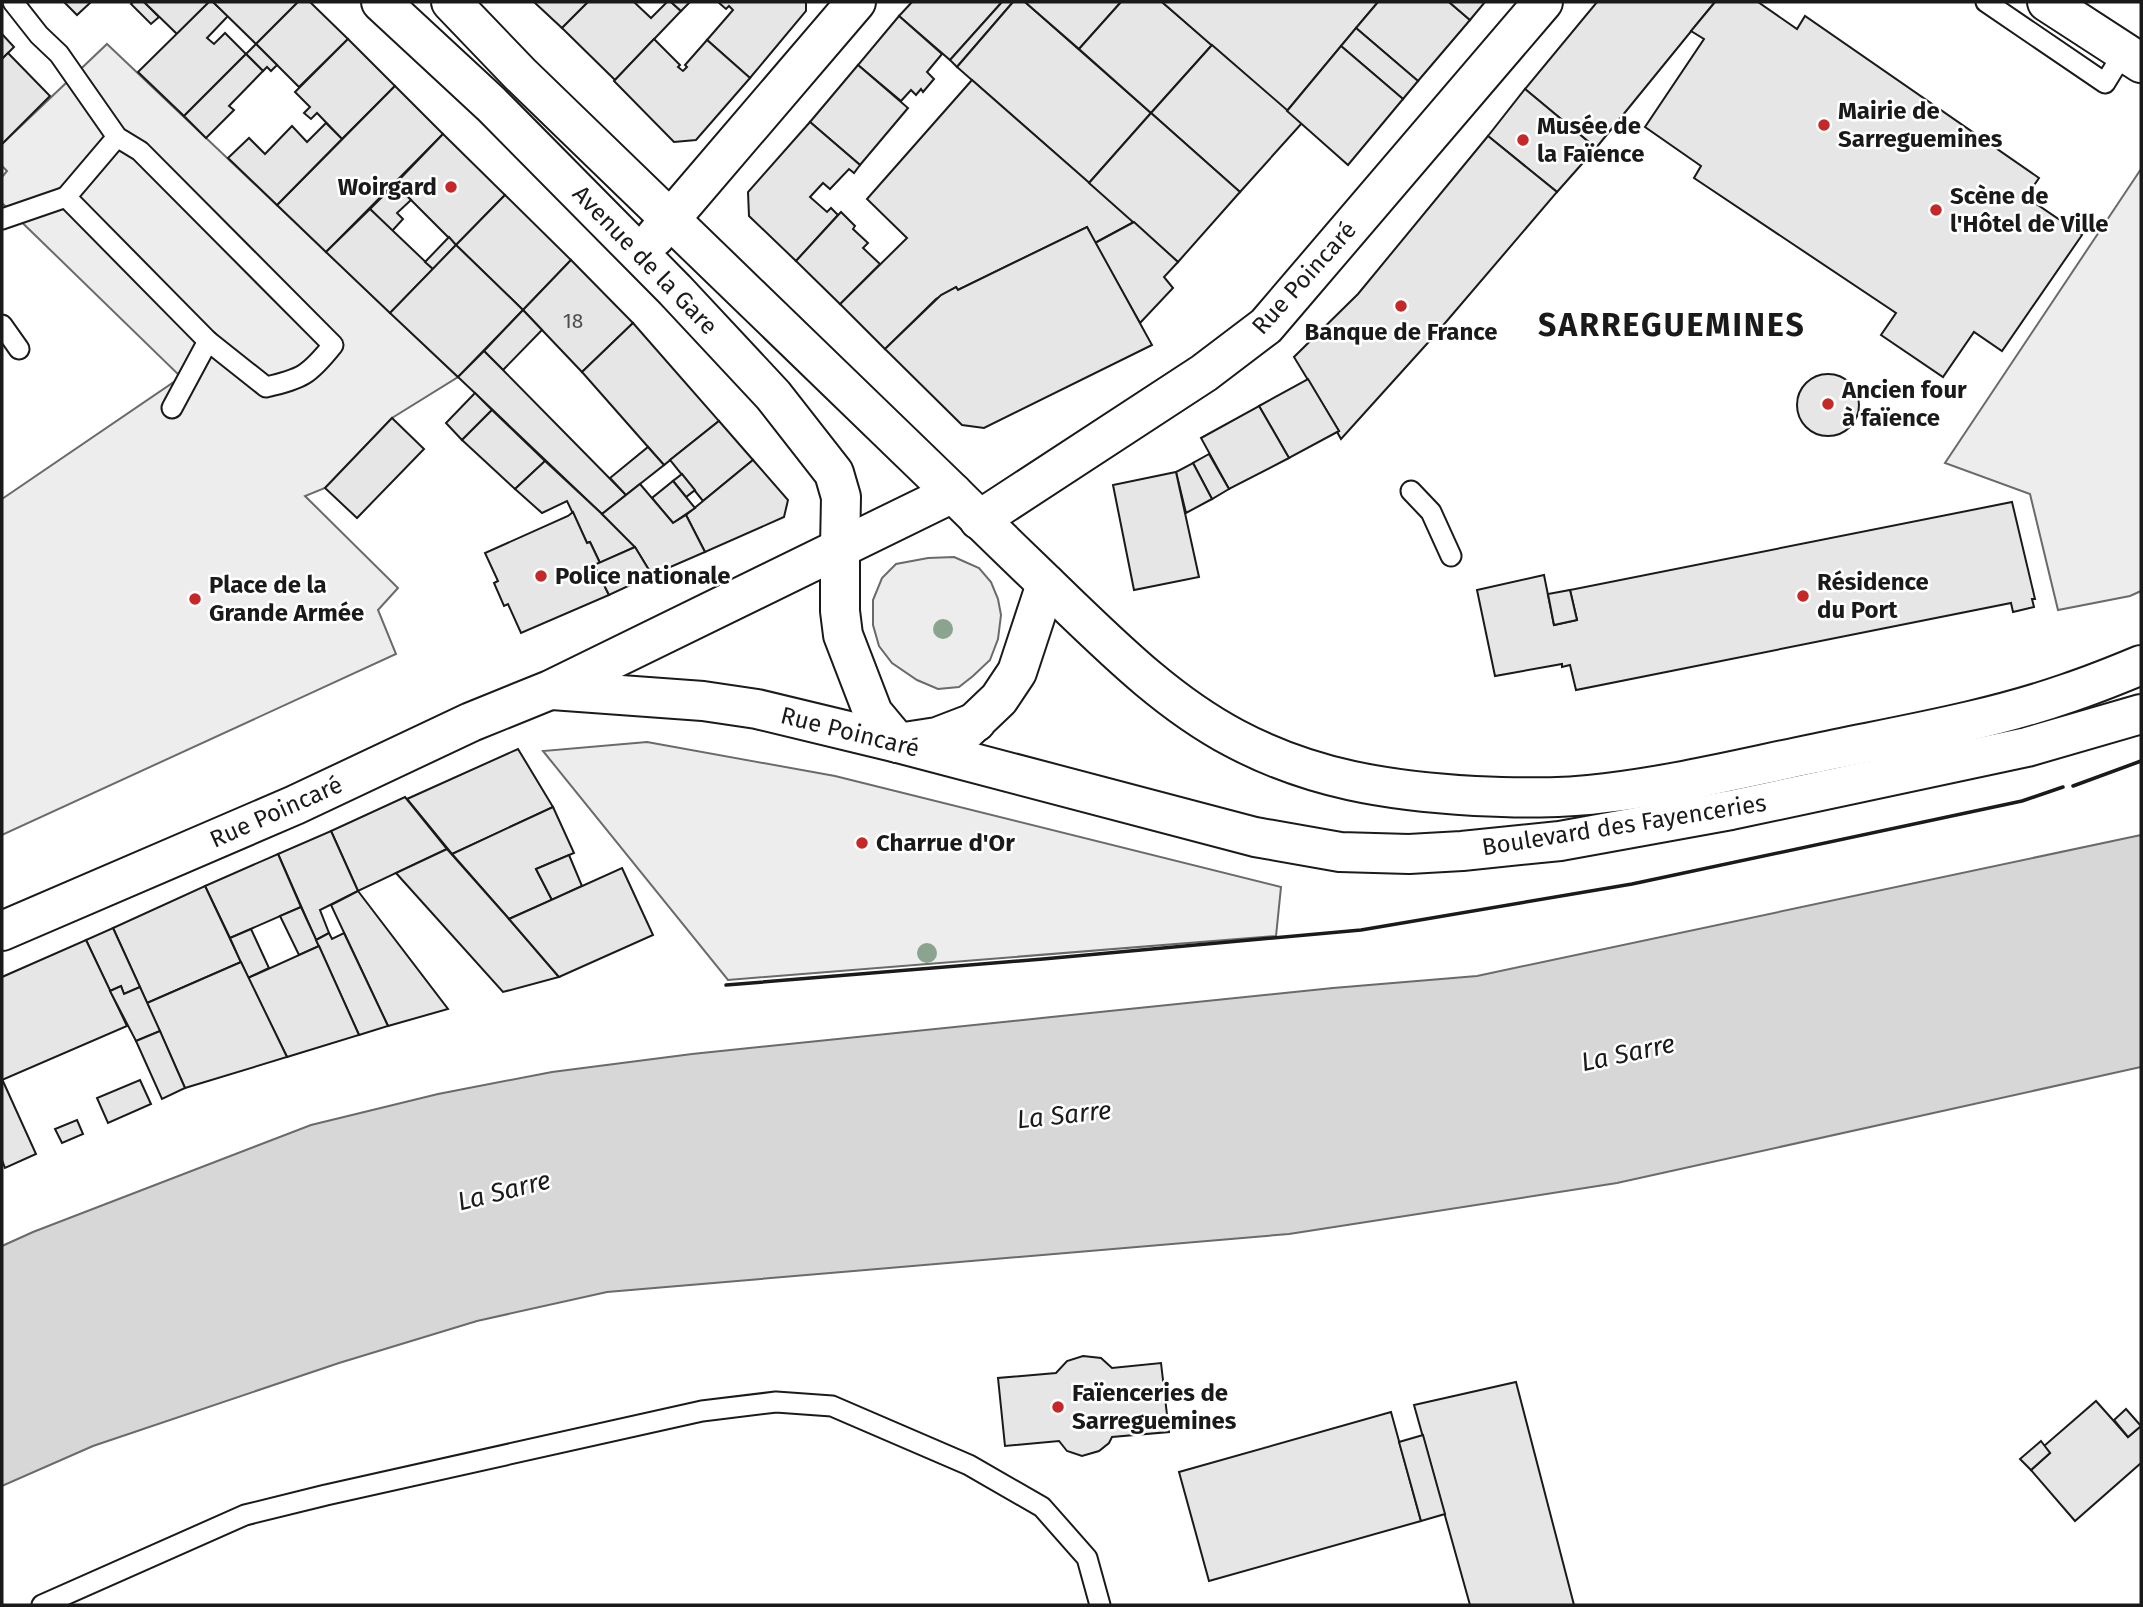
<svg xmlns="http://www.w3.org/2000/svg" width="2143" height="1607" font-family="'Fira Sans',sans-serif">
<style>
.built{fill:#ededed;stroke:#6a6a6a;stroke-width:2}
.water{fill:#d7d7d7;stroke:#6a6a6a;stroke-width:2}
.building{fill:#e6e6e6;stroke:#1a1a1a;stroke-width:2}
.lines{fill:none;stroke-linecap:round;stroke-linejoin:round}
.service-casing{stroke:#1a1a1a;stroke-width:23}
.minor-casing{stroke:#1a1a1a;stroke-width:42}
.primary-casing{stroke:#1a1a1a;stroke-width:42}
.service{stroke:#fff;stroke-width:19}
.minor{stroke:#fff;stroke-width:38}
.primary{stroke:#fff;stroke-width:38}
.wall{stroke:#1a1a1a;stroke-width:3.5}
.tree{fill:#8aa48f}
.poi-dot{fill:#c62828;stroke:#fff;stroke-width:2.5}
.labels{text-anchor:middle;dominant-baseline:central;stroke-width:5;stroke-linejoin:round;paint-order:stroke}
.number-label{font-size:21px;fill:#4d4d4d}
.poi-label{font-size:24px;font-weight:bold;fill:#1a1a1a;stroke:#fff;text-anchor:start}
.street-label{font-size:24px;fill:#1a1a1a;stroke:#fff}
.water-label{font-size:26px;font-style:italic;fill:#1a1a1a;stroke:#fff}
.district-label{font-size:32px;font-weight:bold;letter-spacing:2px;fill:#1a1a1a;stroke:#fff}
</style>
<rect width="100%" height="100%" fill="#fff"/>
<g class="built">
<path d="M107,44L458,377L392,418L325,488L305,496L398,588L378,610L396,654L2,835V499L181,377L2,203V177L7,171L2,166V144Z"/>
<path d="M2141,169V591L2130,596L2058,610L2030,494L1945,463Z"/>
<path d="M954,557L979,568L991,582L998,599L1001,615L998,639L990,660L973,676L959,687L938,689L917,680L892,663L879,646L873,625V600L882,578L896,564L928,558Z"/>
<path d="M647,742L835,776L1281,887L1276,936L728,980L543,751Z"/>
</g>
<path class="water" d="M2141,835V1067L1617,1183L1289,1234L607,1292L477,1321L339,1363L93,1446L2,1486V1246L33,1232L311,1125L438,1094L552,1072L692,1054L1333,988L1477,976Z"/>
<g class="building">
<path d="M64,2H91L77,15Z"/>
<path d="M133,2H144L159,17L151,24L131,4Z"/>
<path d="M144,2H209L177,34Z"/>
<path d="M209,2H213L228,16L207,38L214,44L225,33L246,54L184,116L138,72Z"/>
<path d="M213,2H298L256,44Z"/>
<path d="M298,2H310L348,39L299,87L256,44Z"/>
<path d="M534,2H588L562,28Z"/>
<path d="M588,2H634L651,18L667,2H671L681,11L615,80L562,28Z"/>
<path d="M671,2H690L681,11Z"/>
<path d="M718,2H806V11L750,78L707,40L733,10L729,6L726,9Z"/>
<path d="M912,2H1002L950,60L899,16Z"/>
<path d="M1002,2H1013L957,67L950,60Z"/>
<path d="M1013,2H1025L1151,113L1089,183L957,67Z"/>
<path d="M1025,2H1121L1079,49Z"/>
<path d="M1121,2H1162L1212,45L1151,113L1079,49Z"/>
<path d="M1162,2H1378L1287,111Z"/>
<path d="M1378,2H1449L1470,20L1418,81L1356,28Z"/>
<path d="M1449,2H1485L1470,20Z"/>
<path d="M1597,2H1715L1596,148L1525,89Z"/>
<path d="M1715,2H1758L1797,29L1805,16L2039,178L2026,197L2082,235L2002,351L1974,332L1943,377L1881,335L1896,313L1694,178L1701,166L1645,127L1704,39L1691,31Z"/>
<path d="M899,16L942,54L927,72L934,79L923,92L921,89L916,95L911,90L901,101L858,65Z"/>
<path d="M1356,28L1418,81L1403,99L1341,46Z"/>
<path d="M2,34L14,47L2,59Z"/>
<path d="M348,39L395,86L342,139L317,113L311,119L304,113L310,107L295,92Z"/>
<path d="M654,39L680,65L678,67L683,71L687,67L685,65L707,40L750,78L696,140L674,142L614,81Z"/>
<path d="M256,44L277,65L271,71L267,67L263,71L246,54Z"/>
<path d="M1212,45L1302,123L1240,192L1151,113Z"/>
<path d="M1341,46L1403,99L1348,165L1287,111Z"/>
<path d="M8,53L50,96L2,144V59Z"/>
<path d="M246,54L263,71L229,106L234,110L206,138L184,116Z"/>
<path d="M858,65L908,108L860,165L810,122Z"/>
<path d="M972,80L1134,222L1095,243L1087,227L958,290L956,287L936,299L885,349L840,304L907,238L867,199Z"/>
<path d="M395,86L443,134L326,252L277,205Z"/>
<path d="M1525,89L1596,148L1557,192L1488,136Z"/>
<path d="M1151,113L1240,192L1178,262L1089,183Z"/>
<path d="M810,122L860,165L854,173L849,169L830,189L823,183L810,197L827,212L831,208L838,215L796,261L749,216L748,192Z"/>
<path d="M326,123L342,139L277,205L228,158L249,138L265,154L292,126L307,142Z"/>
<path d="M443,134L505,195L456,245L395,184Z"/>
<path d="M1488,136L1557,192L1434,336L1341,439L1337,432L1339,431L1294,357L1358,294Z"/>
<path d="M395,184L411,200L397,213L403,219L392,231L370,209Z"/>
<path d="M505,195L571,260L523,310L456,245Z"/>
<path d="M370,209L433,269L390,313L326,252Z"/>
<path d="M841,212L855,226L853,229L868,243L863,248L880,264L840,304L796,261Z"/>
<path d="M1134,222L1178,262L1164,277L1173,288L1140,323L1095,243Z"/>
<path d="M1087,227L1152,345L984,428L962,425L885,349L941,295L956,287L958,290Z"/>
<path d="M449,237L456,245L433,269L425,262Z"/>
<path d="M456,245L523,310L458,377L390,313Z"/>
<path d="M571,260L633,323L582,372L523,310Z"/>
<path d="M523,310L542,330L503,370L484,351Z"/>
<path d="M633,323L719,421L664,465L582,372Z"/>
<path d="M484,351L503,370L626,495L602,514L458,377Z"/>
<circle cx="1828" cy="405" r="31"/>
<path d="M1308,379L1339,431L1289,458L1259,406Z"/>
<path d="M475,393L492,410L462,440L446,423Z"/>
<path d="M1259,406L1289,458L1229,489L1201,438Z"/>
<path d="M492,410L545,461L515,489L462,440Z"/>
<path d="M392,418L424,449L357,518L325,488Z"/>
<path d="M719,421L753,460L703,501L670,460Z"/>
<path d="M648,447L664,465L626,495L610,478Z"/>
<path d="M1209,454L1229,489L1212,499L1193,463Z"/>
<path d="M753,460L788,500L784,517L705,552L686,515Z"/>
<path d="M545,461L602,514L635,547L600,563L590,542L587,543L567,501L542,513L515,489Z"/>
<path d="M1193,463L1212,499L1186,513L1176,472Z"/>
<path d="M1176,472L1199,577L1134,590L1113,485Z"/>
<path d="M682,474L695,490L686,497L673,481Z"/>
<path d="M673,481L695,508L673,523L652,498Z"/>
<path d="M640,484L673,523L686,515L705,552L652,575L635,547L602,514Z"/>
<path d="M2012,502L2035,599H2032L2034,607L2013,612L2011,603L1576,690L1570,665L1562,667V664L1495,676L1477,590L1544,575L1554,625L1577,620L1570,590Z"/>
<path d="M573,512L587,543L590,542L600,563L594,565L609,595L521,633L508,604L504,606L494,583L498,581L485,553L568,516Z"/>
<path d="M635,547L652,575L609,595L594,565Z"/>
<path d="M1570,590L1577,620L1554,625L1548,594Z"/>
<path d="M518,749L553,807L452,854L407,799Z"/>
<path d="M405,797L447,849L358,891L331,831Z"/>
<path d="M553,807L574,853L536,869L552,900L509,919L452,854Z"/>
<path d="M331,831L358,891L320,910L329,933L316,940L278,854Z"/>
<path d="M447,849L509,919L559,977L503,992L396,873Z"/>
<path d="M278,854L301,907L230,938L205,886Z"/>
<path d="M569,855L582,886L552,900L536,869Z"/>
<path d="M622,868L653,935L559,977L509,919Z"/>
<path d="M205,886L241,962L147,1003L113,928Z"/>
<path d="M358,891L448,1009L388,1026L331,905Z"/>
<path d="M301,907L319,946L299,955L280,916Z"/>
<path d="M113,928L140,987L124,994L121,986L110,991L86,940Z"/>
<path d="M251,929L269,968L248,978L230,938Z"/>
<path d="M329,933L332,939L344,933L388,1026L359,1035L316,940Z"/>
<path d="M86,940L127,1026L2,1080V977Z"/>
<path d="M319,946L359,1035L287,1057L248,978Z"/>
<path d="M241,962L287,1057L185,1088L147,1003Z"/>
<path d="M121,986L124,994L140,987L160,1031L136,1041L110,991Z"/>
<path d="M160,1031L185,1088L162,1099L136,1041Z"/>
<path d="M2,1079L36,1154L5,1168L2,1160Z"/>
<path d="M140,1080L151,1104L108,1123L97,1098Z"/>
<path d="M77,1120L83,1134L62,1143L55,1129Z"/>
<path d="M1083,1356L1101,1358L1112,1368L1161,1363L1169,1432L1112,1437L1109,1443L1099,1451L1082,1456L1067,1451L1059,1441L1005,1446L998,1378L1056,1373L1067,1361Z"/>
<path d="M1516,1382L1574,1605H1470L1414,1405Z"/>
<path d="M2096,1401L2128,1437L2141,1426V1463L2075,1521L2031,1470L2050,1453L2044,1446Z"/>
<path d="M2126,1409L2141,1426L2128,1437L2114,1420Z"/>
<path d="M1391,1412L1421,1521L1209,1581L1179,1472Z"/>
<path d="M1423,1435L1445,1514L1421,1521L1399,1442Z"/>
<path d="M2041,1441L2050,1453L2031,1470L2020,1459Z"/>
</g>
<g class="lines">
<g class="service-casing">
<g id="service">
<path d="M13,2L39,35L59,54L117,137L140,151L333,345C309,375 302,379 266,387L208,341L66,197L117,137"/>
<path d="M1986,2L2105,83L2124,52"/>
<path d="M2,219L66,197"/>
<path d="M2,325L19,349"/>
<path d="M172,408L208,341"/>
<path d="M1411,491L1431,512L1451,556"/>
<path d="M42,1605L245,1515L326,1495L702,1411L776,1402L832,1406L969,1465L1042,1507L1087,1558L1100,1605"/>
</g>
</g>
<g class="minor-casing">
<g id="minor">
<path d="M381,2L491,104L675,290L773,395L834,473L841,497L840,548"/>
<path d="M451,2L520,74L953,493"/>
<path d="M2047,2L2141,63"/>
<path d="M655,237L856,2"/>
<path d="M979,520L1204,373L1266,326L1543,2"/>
</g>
</g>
<g class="primary-casing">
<g id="primary">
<path d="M840,548V611L843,635L873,713L898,743L937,737L976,722"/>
<path d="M552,690L703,701L757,709L898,743L1255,837L1340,852L1409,854L1462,851L1560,841L1731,810L2027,747L2141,714"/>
<path d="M957,739L999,699L1017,672L1046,584"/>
<path d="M2,931L295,805L471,722L550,690L953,493C990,530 1028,566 1066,603C1118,653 1170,704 1234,738C1311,779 1388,791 1475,796C1518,798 1562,799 1606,793C1675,785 1744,768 1812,754C1897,736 1985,722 2068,693C2092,685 2117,675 2141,665"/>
</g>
</g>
<use href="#service" class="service"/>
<use href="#minor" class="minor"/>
<use href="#primary" class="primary"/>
<g class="wall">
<path d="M2073,786L2141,761"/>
<path d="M726,985L1043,959L1361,930L1632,884L2022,801L2063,787"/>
</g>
</g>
<g class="tree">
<circle cx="943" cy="629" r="10"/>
<circle cx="927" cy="953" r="10"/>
</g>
<g class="poi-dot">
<circle cx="1824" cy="125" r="7"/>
<circle cx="1523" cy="140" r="7"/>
<circle cx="451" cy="187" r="7"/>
<circle cx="1936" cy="210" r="7"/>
<circle cx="1401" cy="306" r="7"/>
<circle cx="1828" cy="404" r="7"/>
<circle cx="541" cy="576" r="7"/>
<circle cx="1803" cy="596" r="7"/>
<circle cx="195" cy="599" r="7"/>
<circle cx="862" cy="843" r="7"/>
<circle cx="1058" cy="1407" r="7"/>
</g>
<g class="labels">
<g class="number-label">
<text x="573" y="321">18</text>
</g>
<g class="poi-label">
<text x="1838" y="111">Mairie de<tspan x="1838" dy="28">Sarreguemines</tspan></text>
<text x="1537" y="126">Musée de<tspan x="1537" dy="28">la Faïence</tspan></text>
<text x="437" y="187" text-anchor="end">Woirgard</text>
<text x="1950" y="196">Scène de<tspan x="1950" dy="28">l'Hôtel de Ville</tspan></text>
<text x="1401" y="332" text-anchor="middle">Banque de France</text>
<text x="1842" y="390">Ancien four<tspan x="1842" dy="28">à faïence</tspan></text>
<text x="555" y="576">Police nationale</text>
<text x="1817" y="582">Résidence<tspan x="1817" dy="28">du Port</tspan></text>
<text x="209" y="585">Place de la<tspan x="209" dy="28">Grande Armée</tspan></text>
<text x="876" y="843">Charrue d'Or</text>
<text x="1072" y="1393">Faïenceries de<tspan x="1072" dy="28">Sarreguemines</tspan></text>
</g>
<g class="street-label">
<text transform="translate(645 260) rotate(46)">Avenue de la Gare</text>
<text transform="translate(1304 278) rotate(-48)">Rue Poincaré</text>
<text transform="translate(850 732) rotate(14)">Rue Poincaré</text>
<text transform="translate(276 812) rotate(-24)">Rue Poincaré</text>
<text transform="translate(1624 825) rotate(-9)">Boulevard des Fayenceries</text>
</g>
<g class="water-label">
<text transform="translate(1628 1053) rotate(-12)">La Sarre</text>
<text transform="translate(1064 1115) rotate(-6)">La Sarre</text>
<text transform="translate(504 1191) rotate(-14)">La Sarre</text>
</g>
<g class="district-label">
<text x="1672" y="325">SARREGUEMINES</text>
</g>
</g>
<rect width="2143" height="1607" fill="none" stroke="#1a1a1a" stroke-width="7"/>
</svg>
